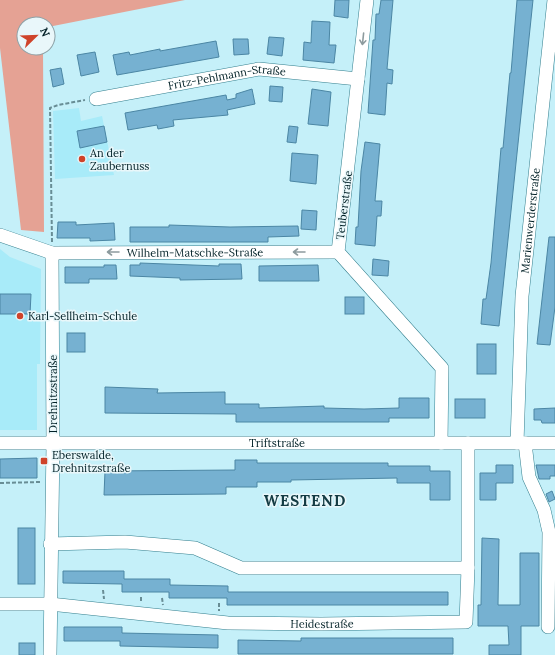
<svg xmlns="http://www.w3.org/2000/svg" width="555" height="655" font-family="Lora,serif">
<style>
.built{fill:#a8ebf9}
.green{fill:#e5a294}
.building{fill:#76b1d1;stroke:#4b86a4}
.lines{fill:none;stroke-linecap:round;stroke-linejoin:round}
.minor-casing{stroke:#337f8e;stroke-width:14}
.path{stroke:#688d95;stroke-width:2;stroke-dasharray:4 2;stroke-linecap:butt}
.minor{stroke:#fff;stroke-width:13}
.oneway{stroke:#8d9b9e}
.poi-dot{fill:#cf432a;stroke:#e9f7fa;stroke-width:1.5}
.labels{text-anchor:middle;dominant-baseline:central;stroke-width:3;stroke-linejoin:round;paint-order:stroke}
.street-label{font-size:11px;fill:#022127;stroke:#e9f7fa}
.poi-label{font-size:11px;fill:#022127;stroke:#e9f7fa;text-anchor:start}
.district-label{font-size:15px;font-weight:bold;letter-spacing:1px;fill:#133b43;stroke:#e9f7fa}
</style>
<rect width="100%" height="100%" fill="#c5f0f9"/>
<g class="built">
<path d="M79,108L81,121L102,116L114,175L55,179L53,111Z"/>
<path d="M0,249L10,257L41,269L40,364H37V430H0Z"/>
</g>
<path class="green" d="M0,0H185L48,27V24H24V48H43L44,232L21,230L0,48Z"/>
<g class="building">
<path d="M335,0H349L348,18L334,16Z"/>
<path d="M381,0H393L387,69L393,70L392,84L387,83L385,115L368,113L373,40H375L376,14H379Z"/>
<path d="M517,0H533L499,326L481,324L483,299H486L491,263L501,148H503L510,73H511Z"/>
<path d="M312,21L330,22L329,45H336L334,63L303,60L304,42L311,43Z"/>
<path d="M269,37L284,38L282,56L267,54Z"/>
<path d="M233,39H248L249,54L234,55Z"/>
<path d="M216,41L219,57L117,75L113,55L129,52L130,55L160,49V51Z"/>
<path d="M95,52L99,72L81,76L77,55Z"/>
<path d="M61,68L64,84L53,87L50,70Z"/>
<path d="M270,86L283,87L282,102L269,101Z"/>
<path d="M252,89L255,104L227,110L228,115L173,120L174,126L158,129L157,125L128,130L125,113L226,95L227,100L236,98V94Z"/>
<path d="M312,89L331,92L328,126L308,124Z"/>
<path d="M104,126L107,142L80,148L77,131Z"/>
<path d="M289,126L298,127L296,143L287,142Z"/>
<path d="M365,142L380,144L375,201H382L381,216H377L375,246L355,244L356,227H358L361,171Z"/>
<path d="M292,153L318,155L316,184L290,181Z"/>
<path d="M302,210L317,211L316,230L301,229Z"/>
<path d="M58,222H76V225L114,223L115,240L90,241V238H57Z"/>
<path d="M169,225L230,227L298,226L299,236L268,237V242H130V227H169Z"/>
<path d="M549,237H555V307L550,345L537,344Z"/>
<path d="M373,259L389,261L388,276L372,275Z"/>
<path d="M140,263L219,266V264H241L242,279L180,280V278L130,276V265H140Z"/>
<path d="M104,265H116L117,279H89V283H65V267H104Z"/>
<path d="M318,265L319,281H259V266Z"/>
<path d="M0,294H31L30,314H0Z"/>
<rect x="345" y="297" width="19" height="17"/>
<rect x="67" y="333" width="18" height="19"/>
<rect x="477" y="344" width="19" height="30"/>
<path d="M105,387L158,389L157,393L225,392V404H259V408L324,406V408L364,409L399,408V398H429V418H389V422H236V414L105,413Z"/>
<rect x="455" y="399" width="30" height="19"/>
<path d="M555,408V423H542L541,420H534V409Z"/>
<path d="M37,458V478H0V459Z"/>
<path d="M235,460H257V463H388V466H430V471H450V500H430V483H397V478L291,480V482H257V487H226V494L104,495L105,471L235,470Z"/>
<path d="M496,465H513V483H496V500H480V473H496Z"/>
<path d="M536,465H555V476H550V479H539Z"/>
<path d="M552,491L555,499L549,502L546,494Z"/>
<rect x="18" y="528" width="17" height="56"/>
<path d="M482,538L499,539L498,605H520V553H539V626H521V655H489V645H509L508,626H478V605H481Z"/>
<path d="M63,571H124V579H170V585L228,586V592H448V605H227V598H169V592H122V584L63,583Z"/>
<path d="M64,627H122V633L218,635V648L120,646V641H64Z"/>
<path d="M301,638H453V654H238V640L301,641Z"/>
<rect x="19" y="643" width="16" height="12"/>
</g>
<g class="lines">
<g class="minor-casing">
<g id="minor">
<path d="M367,0L338,252L442,368L441,443"/>
<path id="s1" d="M96,99L259,69L358,79"/>
<path id="s2" d="M0,235L52,253L338,252"/>
<path id="s3" d="M0,443H555"/>
<path id="s4" d="M517,443L522,296L554,0"/>
<path d="M525,443L529,477L544,510L549,532L548,627"/>
<path d="M50,544L125,542L195,548L241,568H468"/>
<path id="s5" d="M0,604H50L228,623L321,624L466,622L468,568V443"/>
<path d="M50,655L53,444L52,253"/>
</g>
</g>
<g class="path">
<path d="M52,242L50,108L58,105L85,100"/>
<path d="M0,483L41,482"/>
<path d="M103,590L104,599"/>
<path d="M141,597V603"/>
<path d="M162,598L163,605"/>
<path d="M219,603V611"/>
</g>
<use href="#minor" class="minor"/>
</g>
<defs><path id="oneway-shaft" d="M-6 0H5M1.5-3L5.5 0L1.5 3" fill="none" stroke-width="1.6" stroke-linecap="round" stroke-linejoin="round"/></defs>
<g class="oneway">
<use href="#oneway-shaft" transform="translate(363 39) rotate(96)"/>
<use href="#oneway-shaft" transform="translate(113 252) rotate(180)"/>
<use href="#oneway-shaft" transform="translate(299 252) rotate(180)"/>
</g>
<g class="poi-dot">
<circle cx="82" cy="159" r="4"/>
<circle cx="20" cy="316" r="4"/>
<rect x="40" y="457" width="8" height="8" rx="2"/>
</g>
<g class="labels">
<g class="street-label">
<text stroke="none"><textPath href="#s1" startOffset="133">Fritz-Pehlmann-Straße</textPath></text>
<text transform="translate(344 205) rotate(-83)">Teuberstraße</text>
<text stroke="none"><textPath href="#s4" startOffset="223">Marienwerderstraße</textPath></text>
<text stroke="none"><textPath href="#s2" startOffset="198">Wilhelm-Matschke-Straße</textPath></text>
<text transform="translate(53 394) rotate(-90)">Drehnitzstraße</text>
<text stroke="none"><textPath href="#s3" startOffset="277">Triftstraße</textPath></text>
<text stroke="none"><textPath href="#s5" startOffset="323">Heidestraße</textPath></text>
</g>
<g class="poi-label">
<text x="90" y="153">An der<tspan x="90" dy="13">Zaubernuss</tspan></text>
<text x="28" y="316">Karl-Sellheim-Schule</text>
<text x="52" y="455">Eberswalde,<tspan x="52" dy="13">Drehnitzstraße</tspan></text>
</g>
<g class="district-label">
<text x="305" y="500">WESTEND</text>
</g>
</g>
<g transform="translate(36 36) rotate(67)"><circle r="19" fill="#e9f7fa" stroke="#8da1a6"/>
<path d="M0-3L7 15L0 10L-7 15Z" fill="#cf432a"/>
<text y="-6" font-size="11" font-weight="bold" text-anchor="middle" fill="#022127">N</text>
</g>
</svg>
